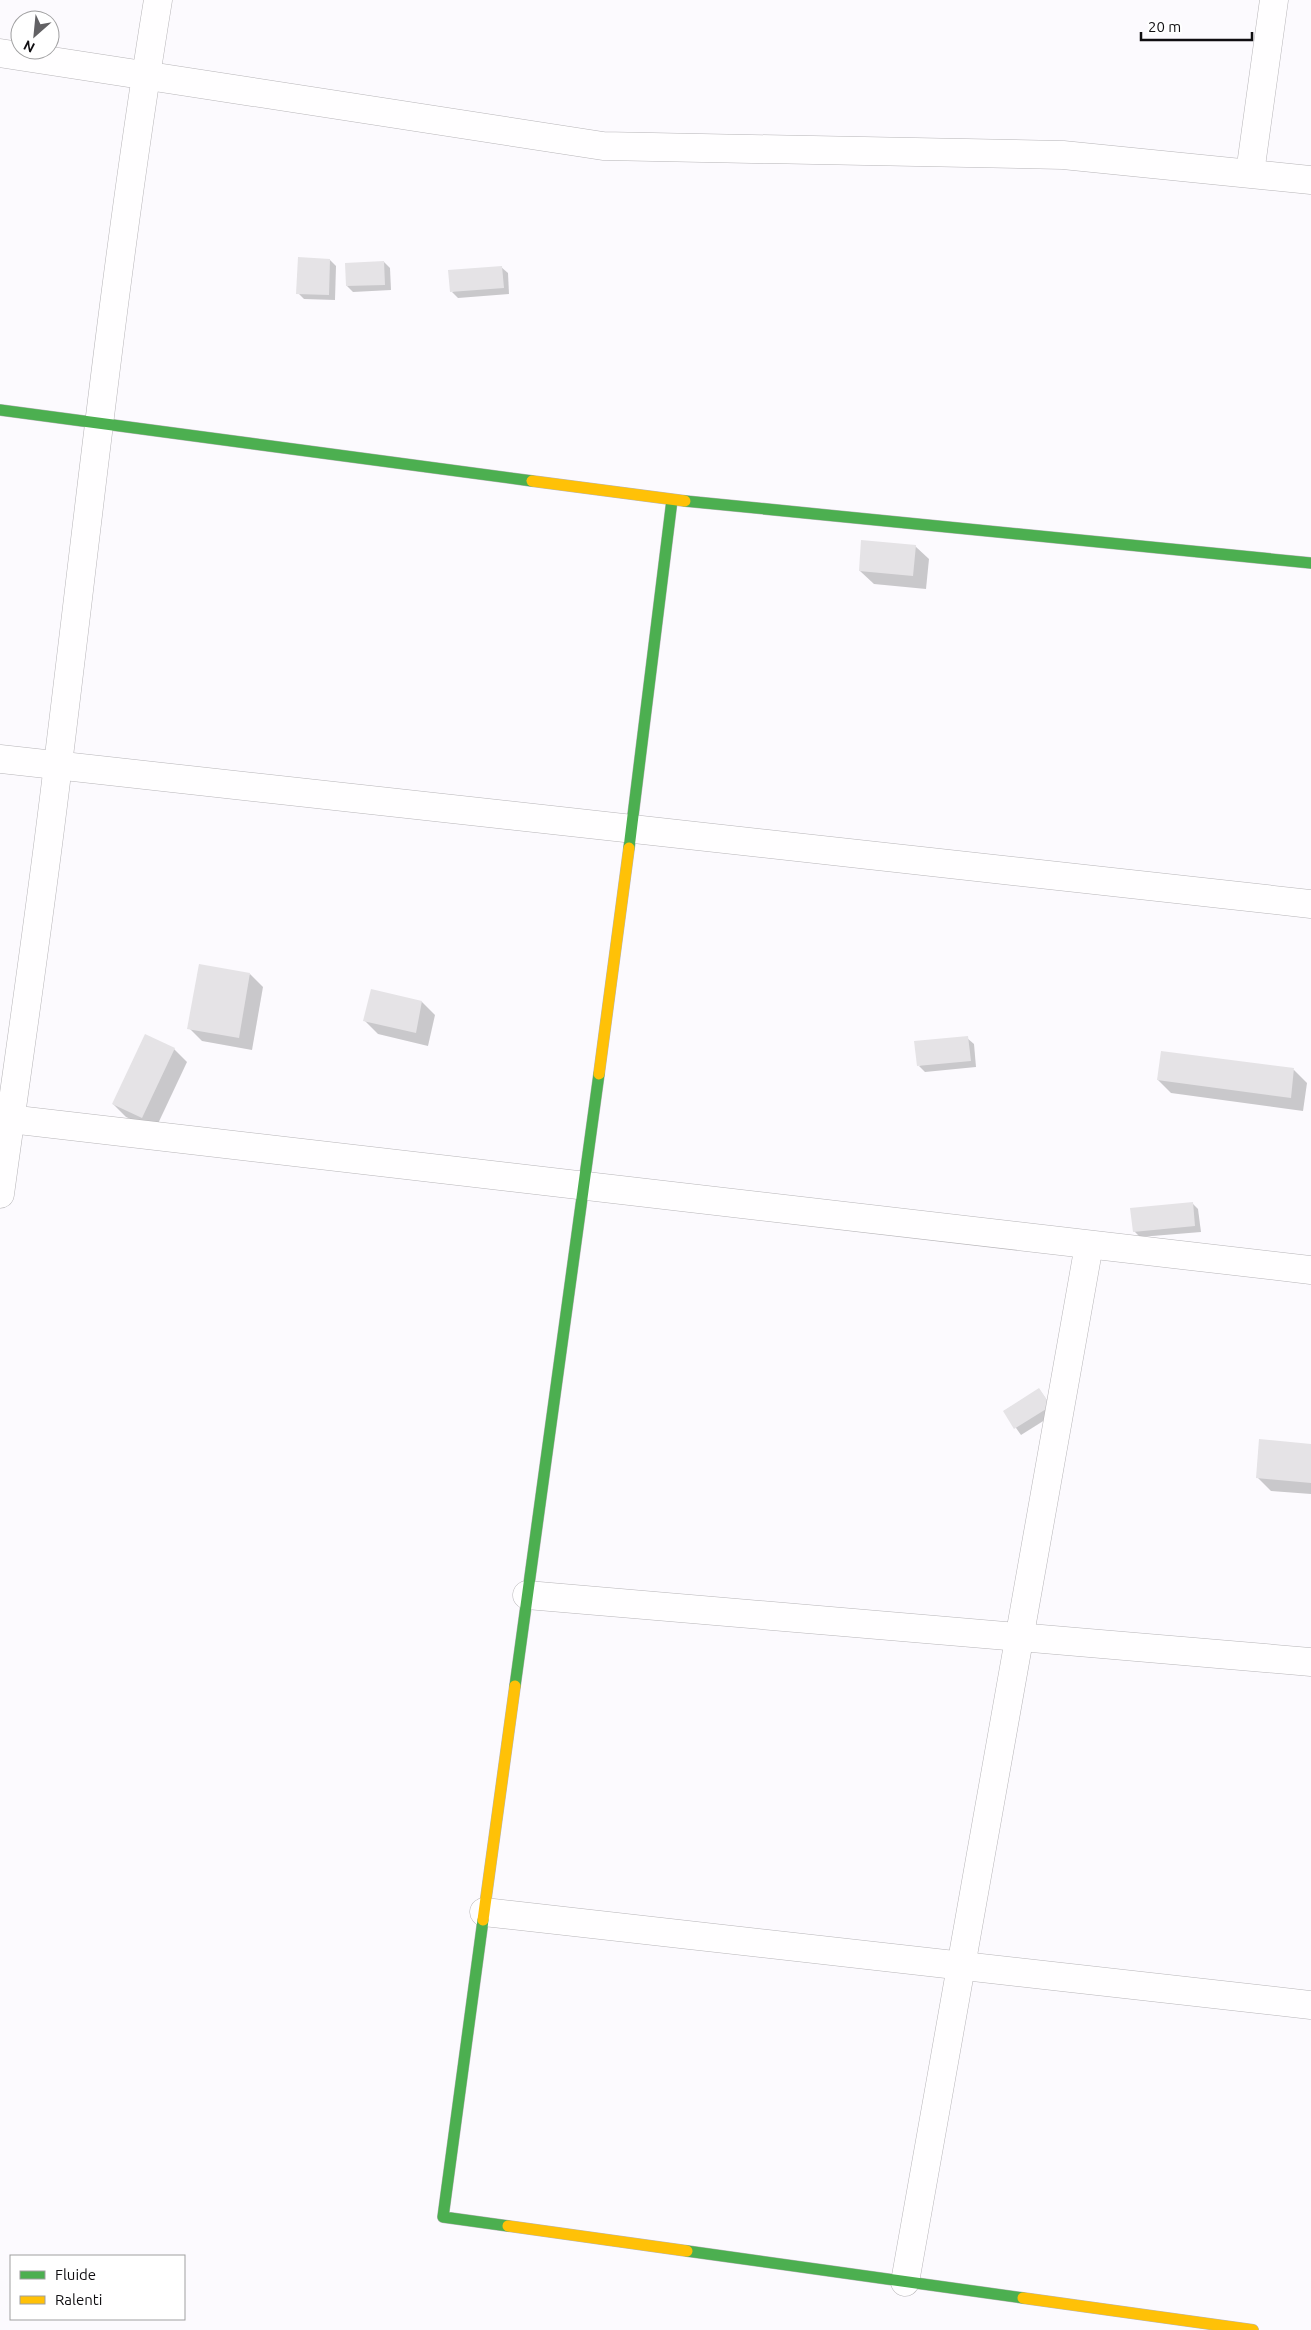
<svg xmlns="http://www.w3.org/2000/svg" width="1311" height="2330" font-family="Ubuntu,sans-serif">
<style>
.shadow{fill:#0003}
.building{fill:#e5e3e6}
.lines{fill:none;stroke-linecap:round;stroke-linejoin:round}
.street-casing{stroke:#b7b5b8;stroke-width:29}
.fast-casing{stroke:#b7b5b8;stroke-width:12}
.slow-casing{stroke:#b7b5b8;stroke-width:12}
.street{stroke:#fffeff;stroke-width:28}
.fast{stroke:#4caf50;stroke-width:11}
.slow{stroke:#ffc107;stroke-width:11}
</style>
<rect width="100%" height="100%" fill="#fcfafe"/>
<g class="shadow">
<path d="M330,260L336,266L335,300L304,299L298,293Z"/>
<path d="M384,262L390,268L391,290L353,292L347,286Z"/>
<path d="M501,267L508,273L509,294L458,298L452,292Z"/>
<path d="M915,546L929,559L926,589L874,584L860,571Z"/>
<path d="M250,974L263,987L252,1050L202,1041L189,1028Z"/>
<path d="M372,990L422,1002L435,1015L428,1046L378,1034L365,1021Z"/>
<path d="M967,1038L974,1044L976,1067L925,1072L919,1066Z"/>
<path d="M174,1049L187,1062L155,1130L126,1117L113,1104Z"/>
<path d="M1294,1070L1307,1083L1303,1111L1171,1093L1158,1080Z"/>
<path d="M1192,1203L1198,1209L1201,1232L1140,1237L1134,1231Z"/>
<path d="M1039,1389L1056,1413L1021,1435L1004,1411Z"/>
<path d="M1311,1445V1494L1271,1491L1258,1478Z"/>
</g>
<g class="building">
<path d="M298,257L330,259L329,295L296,294Z"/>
<path d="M384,261L385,285L346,286L345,263Z"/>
<path d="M502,266L504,288L450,292L448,270Z"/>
<path d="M861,540L916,545L913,576L859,571Z"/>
<path d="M199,964L250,973L239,1038L187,1029Z"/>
<path d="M371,989L422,1001L416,1033L363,1021Z"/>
<path d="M145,1034L175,1048L142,1118L112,1104Z"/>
<path d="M968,1036L971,1061L917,1066L914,1041Z"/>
<path d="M1161,1051L1294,1068L1291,1098L1157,1080Z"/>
<path d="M1193,1202L1195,1226L1133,1232L1130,1208Z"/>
<path d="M1039,1388L1051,1406L1014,1429L1003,1411Z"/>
<path d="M1259,1439L1311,1444V1483L1256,1478Z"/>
</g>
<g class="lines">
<g class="street-casing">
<g id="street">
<path d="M0,53L603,146L1063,155L1311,180"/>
<path d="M1250,173L1274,0"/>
<path d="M0,759L1311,904"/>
<path d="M0,1118L1311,1270"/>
<path d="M0,1194C20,1048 42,902 59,756C90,504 117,251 158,0"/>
<path d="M527,1595L1311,1662"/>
<path d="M484,1912L1311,2005"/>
<path d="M905,2282L1089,1245"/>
</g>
</g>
<g class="fast-casing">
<g id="fast">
<path d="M0,410L532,481"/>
<path d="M685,501L1311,563"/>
<path d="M629,848L672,500"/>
<path d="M515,1686L599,1074"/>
<path d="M483,1920L443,2217L508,2226"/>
<path d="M687,2251L1023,2298"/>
</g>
</g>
<g class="slow-casing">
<g id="slow">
<path d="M532,481L685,501"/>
<path d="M599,1074L629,848"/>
<path d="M483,1920L515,1686"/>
<path d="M508,2226L687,2251"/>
<path d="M1023,2298L1253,2330"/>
</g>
</g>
<use href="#street" class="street"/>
<use href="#fast" class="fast"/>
<use href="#slow" class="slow"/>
</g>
<rect x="10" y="2255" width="175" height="65" fill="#ffffff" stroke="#9f9fa0"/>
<rect x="20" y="2271" width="25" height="8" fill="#4caf50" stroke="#9f9fa0"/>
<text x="55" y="2280" font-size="15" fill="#0f0e11">Fluide</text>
<rect x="20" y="2296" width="25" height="8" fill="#ffc107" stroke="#9f9fa0"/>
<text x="55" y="2305" font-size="15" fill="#0f0e11">Ralenti</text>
<g transform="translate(35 35) rotate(207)"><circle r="24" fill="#ffffff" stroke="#9f9fa0"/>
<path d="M0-4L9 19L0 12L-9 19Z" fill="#626164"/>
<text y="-8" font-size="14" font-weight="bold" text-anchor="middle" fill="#0f0e11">N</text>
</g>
<path d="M1141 32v8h111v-8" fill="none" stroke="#0f0e11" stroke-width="2.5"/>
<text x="1148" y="32" font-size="15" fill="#0f0e11" stroke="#ffffff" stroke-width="4" paint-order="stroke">20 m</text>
</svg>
